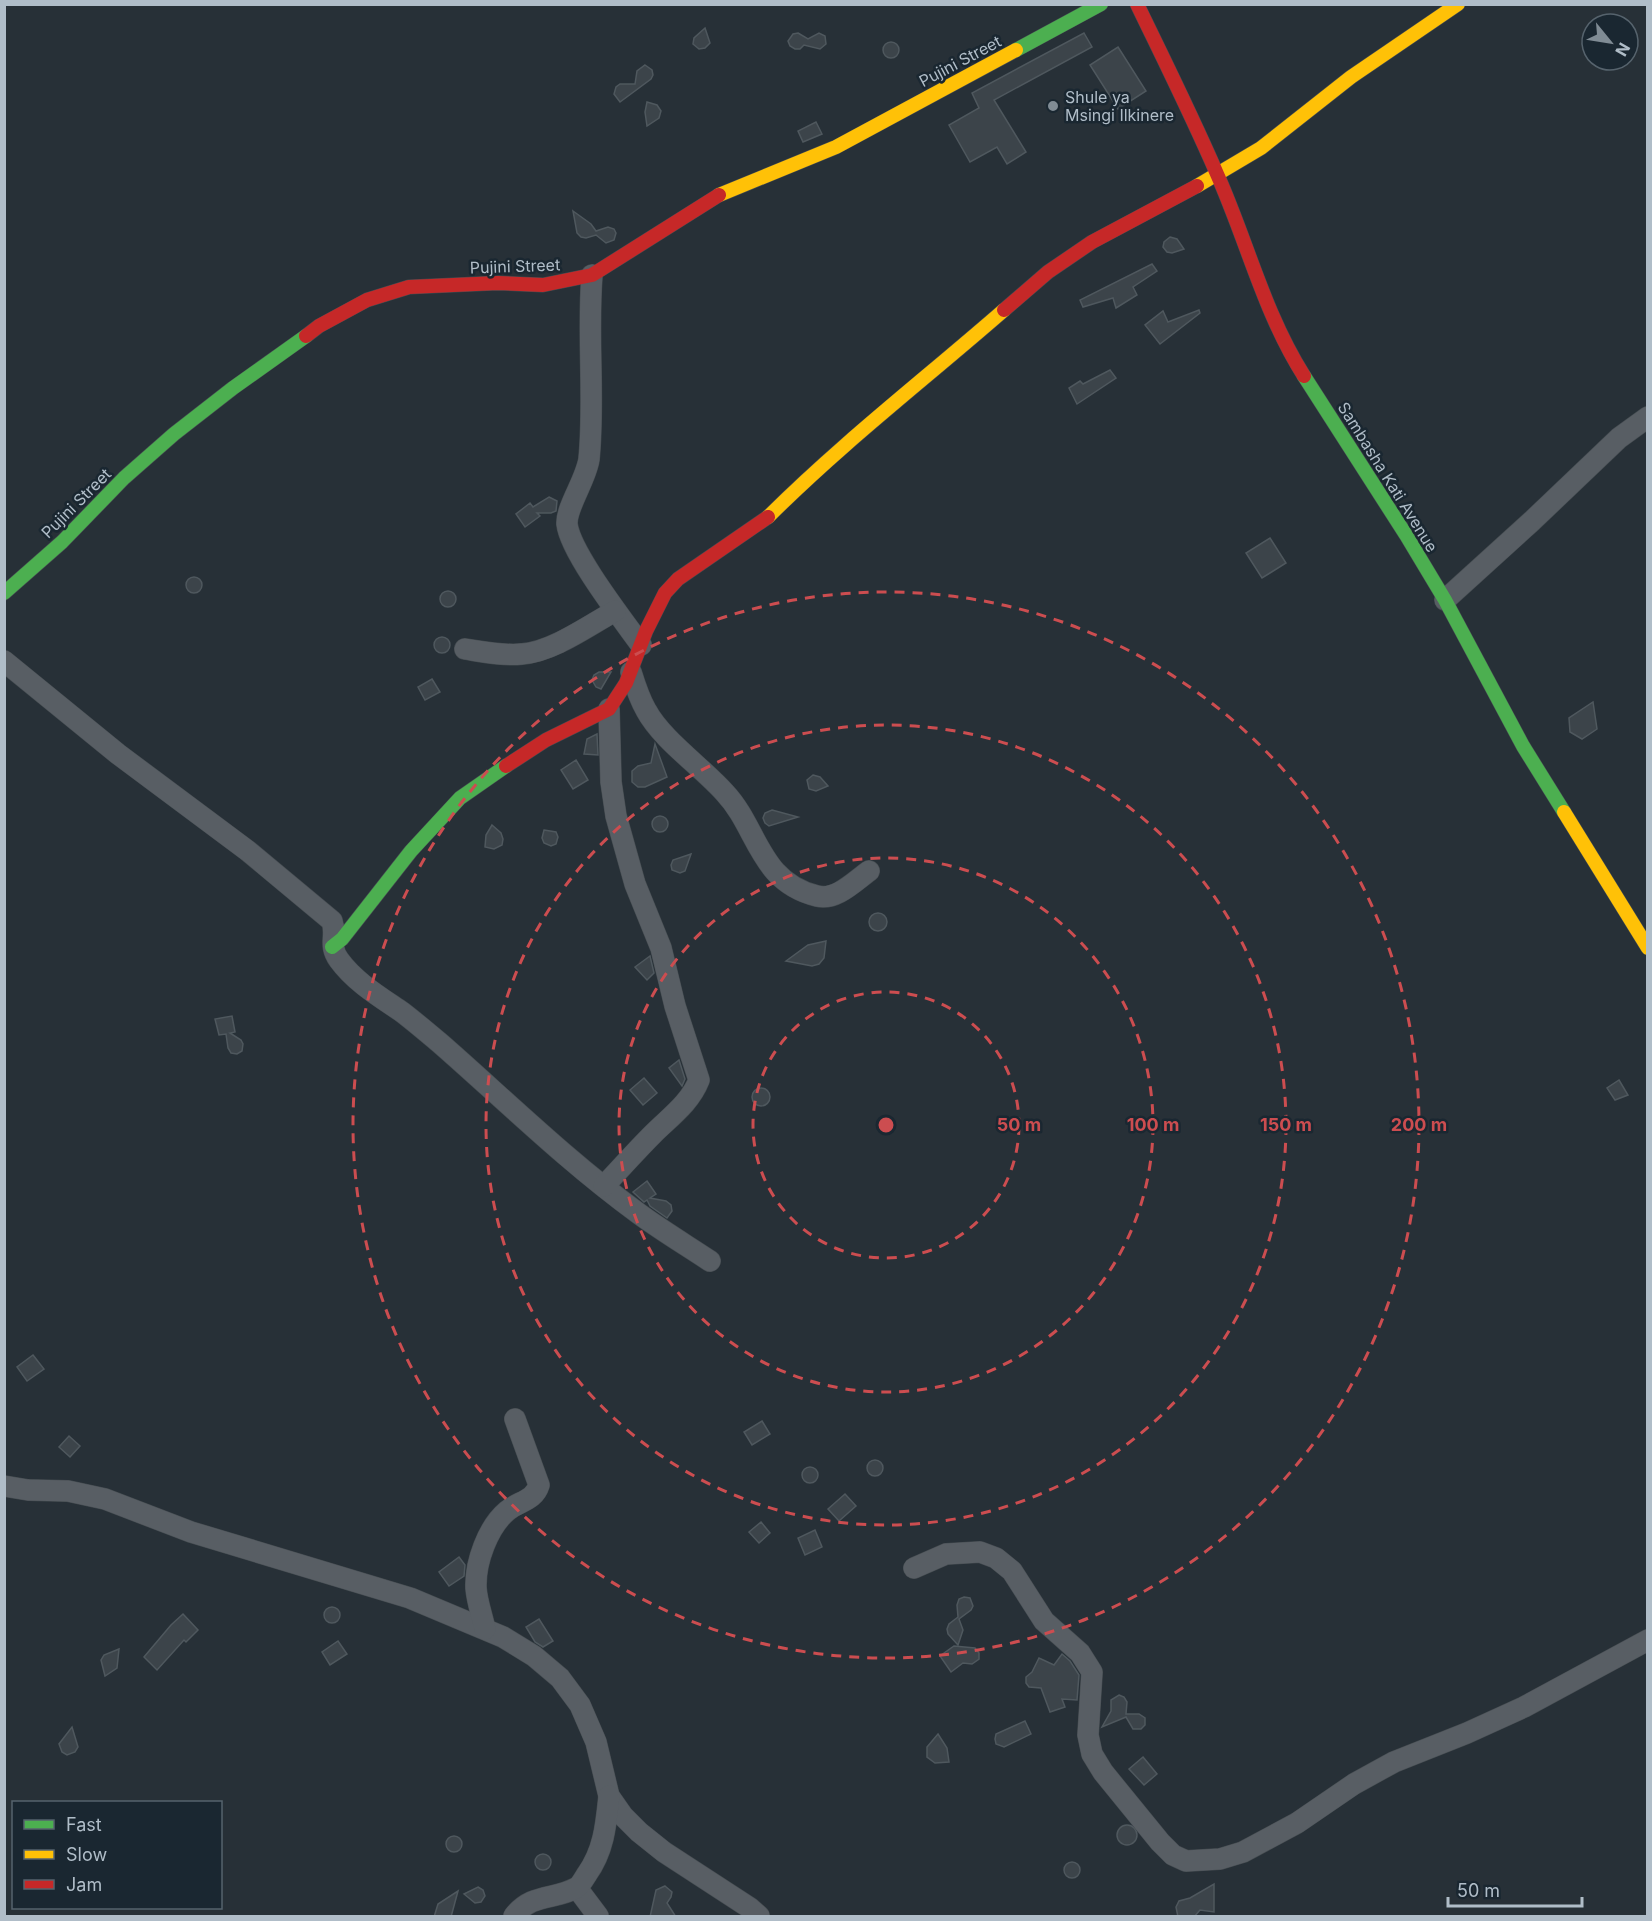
<svg xmlns="http://www.w3.org/2000/svg" width="1652" height="1921" font-family="Inter,sans-serif">
<style>
.building{fill:#3c444a;stroke:#4f585e;stroke-width:1.5}
.lines{fill:none;stroke-linecap:round;stroke-linejoin:round}
.street-casing{stroke:#454c51;stroke-width:22}
.fast-casing{stroke:#454c51;stroke-width:15}
.slow-casing{stroke:#454c51;stroke-width:15}
.jam-casing{stroke:#454c51;stroke-width:15}
.street{stroke:#585e64;stroke-width:21}
.fast{stroke:#4caf50;stroke-width:14}
.slow{stroke:#ffc107;stroke-width:14}
.jam{stroke:#c62828;stroke-width:14}
.ring{fill:none;stroke:#cc4d50;stroke-width:3;stroke-dasharray:10 8}
.poi-dot{fill:#808c95;stroke:#1a2731;stroke-width:2}
.labels{text-anchor:middle;dominant-baseline:central;stroke-width:5;stroke-linejoin:round;paint-order:stroke}
.street-label{font-size:16px;fill:#b0bdc8;stroke:#1a2731}
.poi-label{font-size:16px;fill:#b0bdc8;stroke:#1a2731;text-anchor:start}
.centre{fill:#cc4d50;stroke:#1a2731;stroke-width:3}
.ring-label{font-size:18px;text-anchor:middle;font-weight:bold;fill:#cc4d50;stroke:#1a2731;stroke-width:5;stroke-linejoin:round;paint-order:stroke}
</style>
<rect width="100%" height="100%" fill="#273037"/>
<g class="building">
<path d="M705,28L710,43L705,48L699,49L693,44L694,38Z"/>
<path d="M798,33L808,39L819,33L825,36L826,44L820,49L804,45L800,49H795L790,46L788,41L793,34Z"/>
<path d="M1084,33L1092,47L994,100L1026,152L1007,164L997,147L970,162L949,125L979,108L972,93Z"/>
<circle cx="891" cy="50" r="8"/>
<path d="M1118,47L1146,91L1118,109L1090,65Z"/>
<path d="M645,65L652,70L653,75L651,79L620,102L614,94L616,87L620,84H635L637,71Z"/>
<path d="M647,102L657,105L661,111L659,118L647,126L645,112Z"/>
<path d="M816,122L822,134L803,142L798,131Z"/>
<path d="M573,211L591,224L596,231L608,227L614,229L616,233L614,240L606,243L596,235L586,238L581,237L577,233Z"/>
<path d="M1170,237L1177,239L1184,249L1172,253L1167,252L1163,247L1164,242Z"/>
<path d="M1152,264L1157,271L1133,287L1137,295L1116,308L1113,298L1083,307L1080,300Z"/>
<path d="M1199,310L1200,313L1160,344L1145,325L1163,311L1168,322Z"/>
<path d="M1110,370L1116,378L1077,404L1069,388L1080,381L1083,384Z"/>
<path d="M549,497L557,501L556,511L551,513H537L540,516L525,527L516,514L530,503L533,507Z"/>
<path d="M1270,538L1286,563L1262,578L1246,553Z"/>
<circle cx="194" cy="585" r="8"/>
<circle cx="448" cy="599" r="8"/>
<circle cx="442" cy="645" r="8"/>
<path d="M599,672H611L601,689L596,687L592,680L594,675Z"/>
<path d="M432,679L440,692L425,700L418,687Z"/>
<path d="M1593,702L1597,729L1582,739L1570,732L1569,718Z"/>
<path d="M597,734L598,755L584,754L587,739Z"/>
<path d="M655,744L667,777L645,787H638L632,782V771L638,766L651,763Z"/>
<path d="M576,760L588,780L573,789L561,770Z"/>
<path d="M813,775L820,777L828,786L816,791L809,789L807,780Z"/>
<path d="M772,810L798,817L769,826L765,823L763,818L765,813Z"/>
<circle cx="660" cy="824" r="8"/>
<path d="M492,825L501,833L503,839L502,845L494,849L485,847L486,835Z"/>
<path d="M544,830L556,832L558,837L556,844L551,846L544,843L542,838Z"/>
<path d="M691,854L685,871L680,873L672,870L671,865L673,860Z"/>
<circle cx="878" cy="922" r="9"/>
<path d="M826,941L824,958L819,964L812,966L786,961L808,945Z"/>
<path d="M650,956L654,973L647,980L635,967Z"/>
<path d="M232,1016L235,1032L230,1033L241,1040L243,1044L242,1051L237,1054L231,1053L228,1048L226,1034L219,1035L215,1019Z"/>
<path d="M679,1060L685,1079L682,1086L669,1068Z"/>
<path d="M644,1078L657,1093L643,1105L630,1090Z"/>
<path d="M1619,1080L1628,1095L1615,1100L1607,1088Z"/>
<circle cx="761" cy="1097" r="9"/>
<path d="M647,1181L656,1194L650,1198L666,1201L671,1205L672,1211L667,1218L650,1206L647,1200L644,1202L633,1192Z"/>
<path d="M33,1355L44,1369L27,1381L17,1367Z"/>
<path d="M762,1421L770,1434L752,1445L744,1432Z"/>
<path d="M69,1436L80,1446L70,1457L59,1447Z"/>
<circle cx="875" cy="1468" r="8"/>
<circle cx="810" cy="1475" r="8"/>
<path d="M845,1494L856,1506L839,1521L828,1509Z"/>
<path d="M761,1522L770,1533L759,1543L749,1532Z"/>
<path d="M815,1530L822,1547L805,1555L798,1538Z"/>
<path d="M459,1557L465,1565L464,1576L449,1586L439,1572Z"/>
<path d="M964,1597L970,1598L973,1606L971,1610L959,1619L963,1630L958,1645L948,1634L947,1629L949,1624L958,1617L957,1605L959,1599Z"/>
<circle cx="332" cy="1615" r="8"/>
<path d="M183,1614L198,1630L186,1642L184,1640L157,1670L144,1657L171,1625Z"/>
<path d="M539,1619L553,1641L543,1647L535,1642L526,1627Z"/>
<path d="M338,1641L347,1654L330,1665L322,1652Z"/>
<path d="M954,1646L975,1648L979,1653V1659L972,1664L963,1663L951,1672L940,1656Z"/>
<path d="M119,1649L117,1668L105,1676L101,1660L104,1655Z"/>
<path d="M1062,1654L1070,1661L1079,1675L1077,1700L1062,1699L1065,1707L1050,1712L1041,1688L1029,1687L1026,1683V1677L1032,1672L1039,1658L1054,1665Z"/>
<path d="M1119,1695L1124,1697L1127,1702L1126,1714H1139L1145,1718V1725L1141,1729H1133L1126,1717L1102,1727L1111,1711V1700Z"/>
<path d="M1025,1721L1031,1734L1004,1747L996,1744L995,1739L996,1734Z"/>
<path d="M72,1727L78,1747L75,1752L67,1755L62,1752L59,1744Z"/>
<path d="M938,1734L947,1748L949,1762L935,1763L927,1757V1747Z"/>
<path d="M1143,1757L1157,1774L1144,1785L1129,1769Z"/>
<circle cx="1127" cy="1835" r="10"/>
<circle cx="454" cy="1844" r="8"/>
<circle cx="543" cy="1862" r="8"/>
<circle cx="1072" cy="1870" r="8"/>
<path d="M1214,1884V1912L1200,1910L1194,1917H1178L1176,1907L1179,1901L1190,1898Z"/>
<path d="M665,1886L672,1892L671,1897L667,1903L676,1917H650L656,1890Z"/>
<path d="M478,1887L483,1890L485,1896L481,1902L475,1903L464,1894Z"/>
<path d="M458,1891L451,1917H434L438,1904Z"/>
</g>
<g class="lines">
<g class="street-casing">
<g id="street">
<path d="M592,275C587,337 595,398 589,459C586,480 566,507 567,524C570,552 623,620 641,645"/>
<path d="M1445,600L1532,521L1619,438L1648,417"/>
<path d="M465,649C484,652 503,656 522,654C552,652 588,626 615,611"/>
<path d="M4,661L118,754L248,851L332,921C337,936 328,945 339,960C355,982 380,997 402,1012C415,1022 428,1033 441,1044C506,1101 568,1162 638,1213C661,1230 686,1245 710,1261"/>
<path d="M631,672C635,685 639,698 646,710C662,740 702,767 725,793C758,828 759,882 817,896C836,901 855,881 869,871"/>
<path d="M604,1186C620,1169 636,1151 653,1134C670,1117 690,1103 699,1080L675,1006L661,948L635,884L616,816L611,782L609,709"/>
<path d="M4,1486L28,1490L68,1491L105,1499L191,1532L410,1598L503,1637L534,1656L560,1678L580,1705L596,1742L609,1796L623,1816L639,1832L664,1852L750,1908L759,1916"/>
<path d="M914,1568L946,1554L980,1552L996,1558L1012,1571L1044,1621L1080,1653L1092,1672L1088,1735L1092,1754L1103,1772L1160,1842L1173,1855L1186,1861L1220,1859L1243,1852L1297,1823L1354,1784L1394,1762L1467,1733L1524,1707L1648,1640"/>
<path d="M485,1629C482,1615 477,1602 476,1588C475,1562 488,1527 507,1511C519,1501 534,1501 539,1485L515,1419"/>
<path d="M577,1888L598,1916"/>
<path d="M514,1916C532,1893 554,1900 576,1888C580,1886 584,1879 587,1874C604,1850 606,1825 609,1796"/>
</g>
</g>
<g class="fast-casing">
<g id="fast">
<path d="M1016,50L1101,4"/>
<path d="M1304,376L1406,535L1445,600L1523,746L1564,812"/>
<path d="M4,593L62,542L124,478L174,434L233,388L306,336"/>
<path d="M332,947L342,939L411,851L460,798L506,766"/>
</g>
</g>
<g class="slow-casing">
<g id="slow">
<path d="M1197,186L1261,148L1351,77L1458,4"/>
<path d="M719,195L836,147L1016,50"/>
<path d="M768,517C842,443 925,379 1004,310"/>
<path d="M1564,812L1648,948"/>
</g>
</g>
<g class="jam-casing">
<g id="jam">
<path d="M1137,4C1164,60 1192,116 1217,174C1247,241 1264,313 1304,376"/>
<path d="M1004,310L1048,272L1092,242L1197,186"/>
<path d="M306,336L319,326L367,300L409,287L498,283L543,285L592,275L719,195"/>
<path d="M506,766L546,740L609,709L626,683L646,631L665,593L678,579L768,517"/>
</g>
</g>
<use href="#street" class="street"/>
<use href="#fast" class="fast"/>
<use href="#slow" class="slow"/>
<use href="#jam" class="jam"/>
</g>
<g class="ring">
<circle cx="886" cy="1125" r="133"/>
<circle cx="886" cy="1125" r="267"/>
<circle cx="886" cy="1125" r="400"/>
<circle cx="886" cy="1125" r="533"/>
</g>
<circle class="poi-dot" cx="1053" cy="106" r="6"/>
<g class="labels">
<g class="street-label">
<text transform="translate(960 61) rotate(-28)">Pujini Street</text>
<text transform="translate(515 266) rotate(-2)">Pujini Street</text>
<text transform="translate(1388 477) rotate(58)">Sambasha Kati Avenue</text>
<text transform="translate(76 503) rotate(-45)">Pujini Street</text>
</g>
<g class="poi-label">
<text x="1065" y="97">Shule ya<tspan x="1065" dy="18">Msingi Ilkinere</tspan></text>
</g>
</g>
<circle cx="886" cy="1125" r="9" class="centre"/>
<g class="ring-label">
<text x="1019" y="1131">50 m</text>
<text x="1153" y="1131">100 m</text>
<text x="1286" y="1131">150 m</text>
<text x="1419" y="1131">200 m</text>
</g>
<rect width="1652" height="1921" fill="none" stroke="#b0bdc8" stroke-width="12"/>
<rect x="12" y="1801" width="210" height="108" fill="#1a2731" stroke="#56636d" stroke-width="1.5"/>
<rect x="24" y="1820" width="30" height="9" fill="#4caf50" stroke="#56636d" stroke-width="1.5"/>
<text x="66" y="1831" font-size="18" fill="#b0bdc8">Fast</text>
<rect x="24" y="1850" width="30" height="9" fill="#ffc107" stroke="#56636d" stroke-width="1.5"/>
<text x="66" y="1861" font-size="18" fill="#b0bdc8">Slow</text>
<rect x="24" y="1880" width="30" height="9" fill="#c62828" stroke="#56636d" stroke-width="1.5"/>
<text x="66" y="1891" font-size="18" fill="#b0bdc8">Jam</text>
<g transform="translate(1610 42) rotate(120)"><circle r="28" fill="#1a2731" stroke="#56636d" stroke-width="1.5"/>
<path d="M0-4.5L10 22L0 15L-10 22Z" fill="#808c95"/>
<text y="-9" font-size="16" font-weight="bold" text-anchor="middle" fill="#b0bdc8">N</text>
</g>
<path d="M1448 1897v9h134v-9" fill="none" stroke="#b0bdc8" stroke-width="3"/>
<text x="1457" y="1897" font-size="18" fill="#b0bdc8" stroke="#1a2731" stroke-width="4.5" paint-order="stroke">50 m</text>
</svg>
